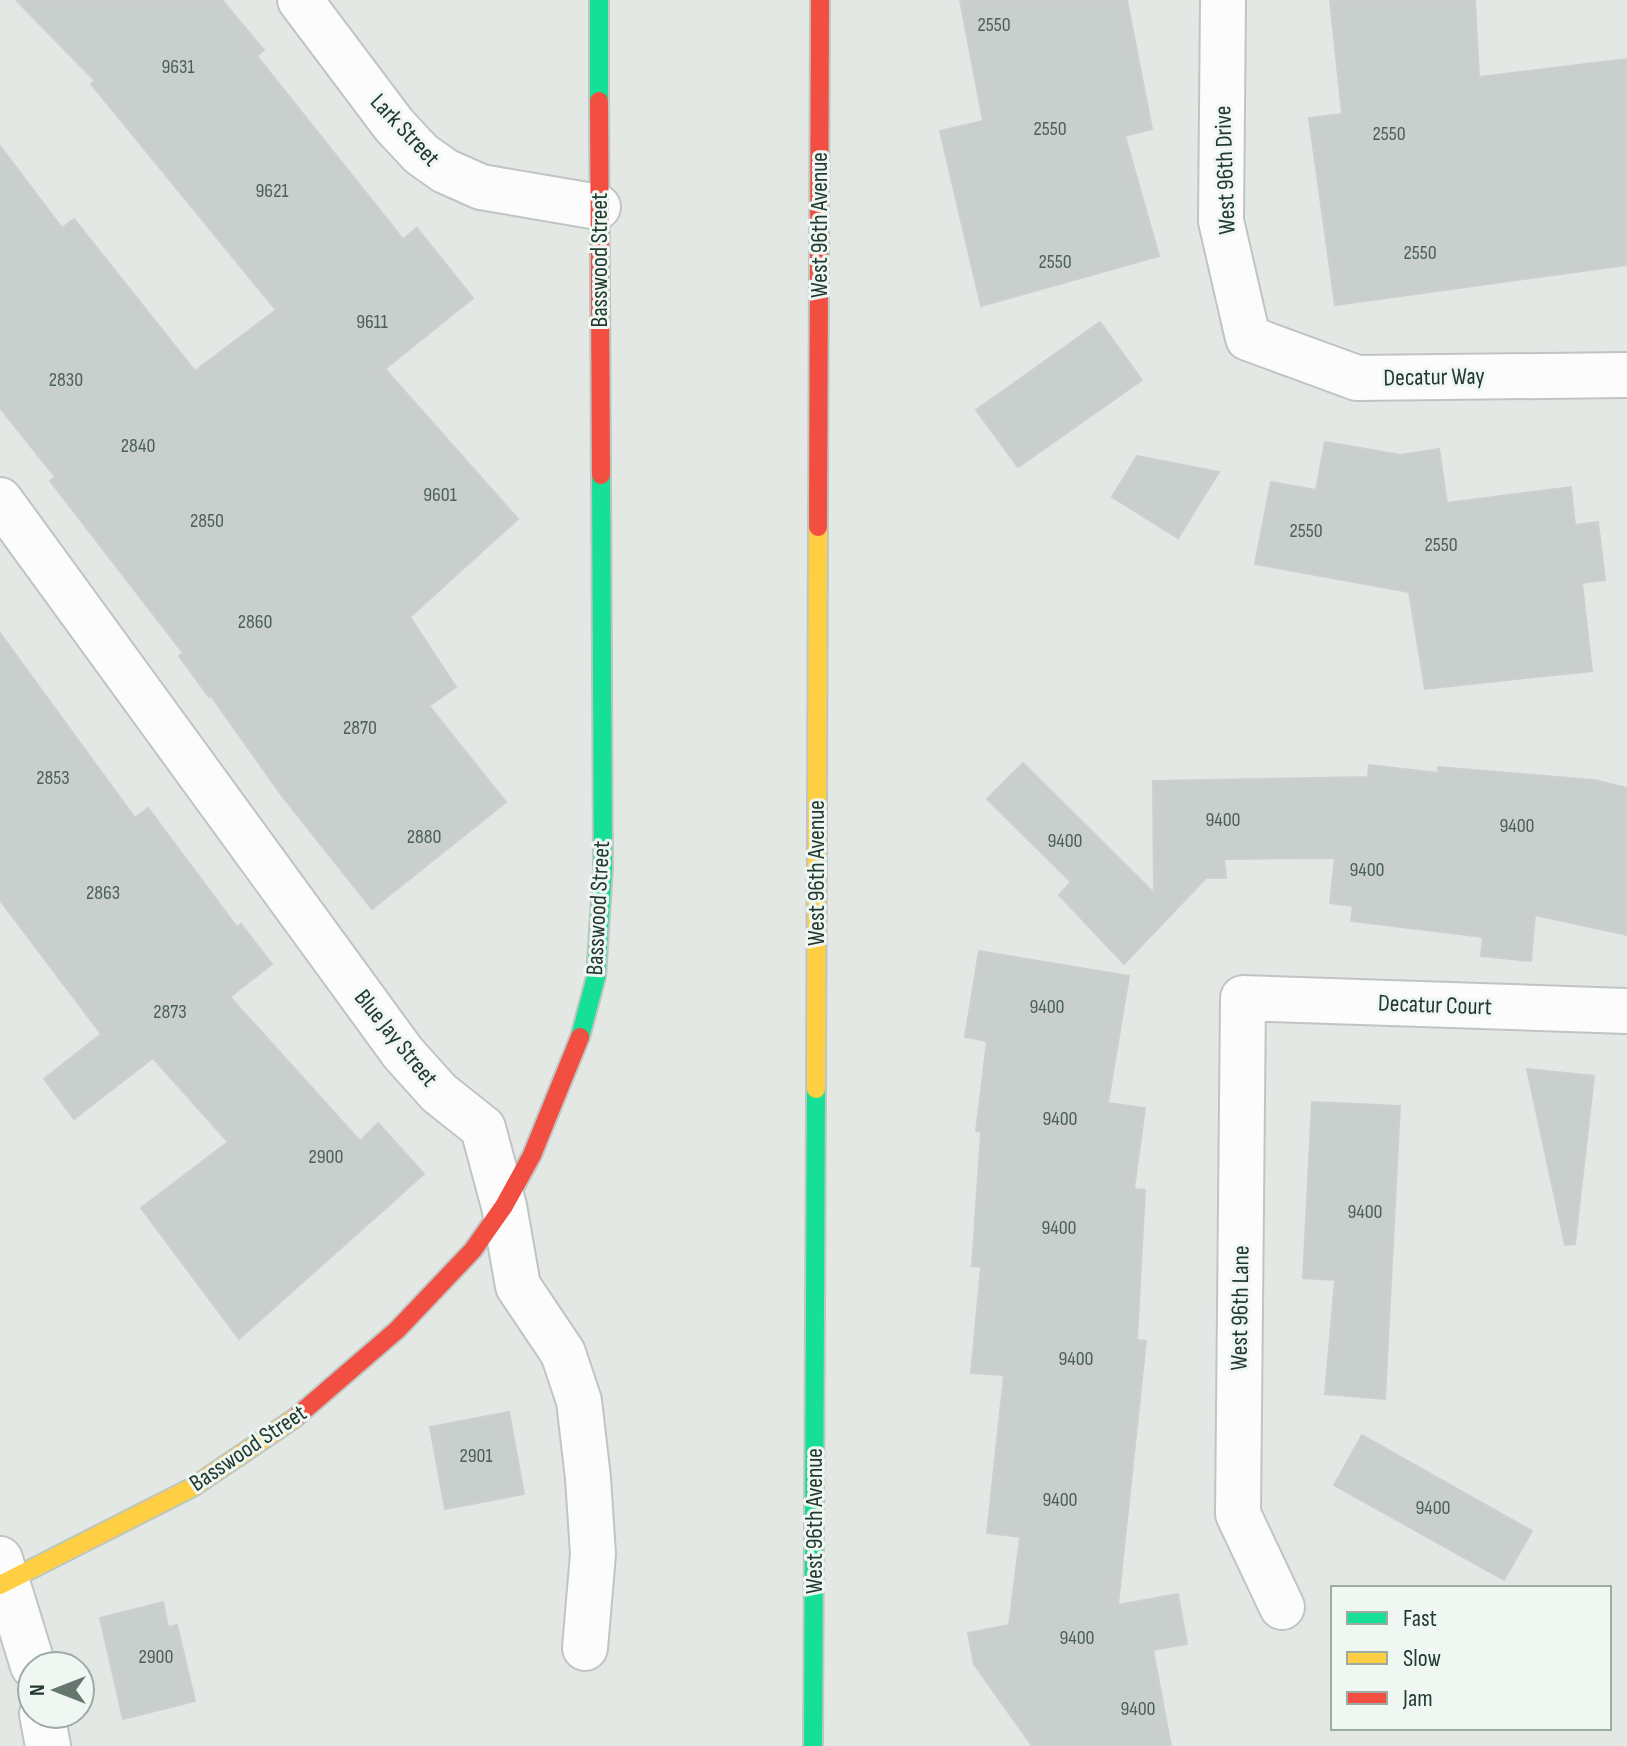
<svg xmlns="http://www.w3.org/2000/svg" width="1627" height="1746" font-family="'Sofia Sans Condensed',sans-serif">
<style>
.building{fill:#c9cfcc;stroke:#ccd1ce;stroke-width:2}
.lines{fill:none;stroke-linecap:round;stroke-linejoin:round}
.street-casing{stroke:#c0c5c2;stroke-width:48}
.fast-casing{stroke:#bec6c2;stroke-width:22}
.slow-casing{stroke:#bec6c2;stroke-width:22}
.jam-casing{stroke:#bec6c2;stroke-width:22}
.street{stroke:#fbfcfb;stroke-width:44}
.fast{stroke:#16e098;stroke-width:18}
.slow{stroke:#ffcf43;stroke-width:18}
.jam{stroke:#f24e42;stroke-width:18}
.labels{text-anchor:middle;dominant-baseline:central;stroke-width:6;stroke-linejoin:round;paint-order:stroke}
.number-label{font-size:20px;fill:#4c6058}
.street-label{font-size:24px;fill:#213a30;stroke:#f0f7f3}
</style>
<rect width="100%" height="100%" fill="#e3e8e5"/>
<g class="building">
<path d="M16,0H222L264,50L257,56L403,239L417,228L473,298L385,369L518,519L410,617L456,687L429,706L506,802L372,909L282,796L211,696L209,697L179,656L183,653L50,481L55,477L0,408V146L62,228L74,219L195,371L276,310L91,84L95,81Z"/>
<path d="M960,0H1127L1152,129L1125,136L1159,256L981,306L940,131L983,121Z"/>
<path d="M1330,0H1475L1479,77L1627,59V265L1335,305L1309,118L1342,114Z"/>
<path d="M1100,322L1142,380L1018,467L976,410Z"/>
<path d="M1325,442L1401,455L1439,449L1447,503L1571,487L1575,525L1598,522L1605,580L1582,583L1592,671L1425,689L1409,592L1255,564L1271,482L1316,490Z"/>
<path d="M1137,456L1219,472L1178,538L1112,497Z"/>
<path d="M0,633L135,818L148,808L237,927L241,924L272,964L230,997L360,1141L378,1123L424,1174L239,1339L141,1208L228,1142L153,1058L74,1119L44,1079L101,1034L0,900Z"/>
<path d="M1023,763L1154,893L1153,781L1368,777L1369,765L1439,773L1438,767L1594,780L1627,788V935L1535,915L1531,961L1481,956L1483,937L1351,921L1353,906L1330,903L1335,858L1224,859L1226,878H1206L1124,964L1059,895L1071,882L987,799Z"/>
<path d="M979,951L1129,976L1108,1103L1145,1108L1134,1189L1145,1190L1137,1340L1146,1341L1118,1605L1178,1594L1187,1644L1153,1650L1171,1746H1032L974,1664L968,1633L1009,1625L1020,1537L987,1533L1004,1375L971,1373L981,1267L972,1266L981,1132L976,1131L987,1041L965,1037Z"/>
<path d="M1527,1069L1594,1076L1575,1244L1565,1245Z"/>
<path d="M1312,1102L1400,1106L1385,1399L1325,1394L1335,1280L1303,1278Z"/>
<path d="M509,1412L524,1494L445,1509L430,1427Z"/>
<path d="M1362,1435L1532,1531L1504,1580L1334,1485Z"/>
<path d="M163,1602L168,1627L177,1625L195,1701L123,1719L100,1618Z"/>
</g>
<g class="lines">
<g class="street-casing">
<g id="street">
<path d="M300,0L394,125L421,154L445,171L481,187L598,207"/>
<path d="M1223,0L1221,221L1248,338L1357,378L1627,375"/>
<path d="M0,500L403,1053L439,1093L483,1128L504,1206L518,1286L563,1353L579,1401L588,1478L593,1554L585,1648"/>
<path d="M0,1559L33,1666"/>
<path d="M1282,1607L1238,1514L1243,998L1627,1011"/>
<path d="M42,1714L48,1746"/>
</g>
</g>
<g class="fast-casing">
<g id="fast">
<path d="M599,0V101"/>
<path d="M580,1037L596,977L603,868L601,475"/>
<path d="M813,1746L816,1089"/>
</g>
</g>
<g class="slow-casing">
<g id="slow">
<path d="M816,1089L818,527"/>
<path d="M0,1585L193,1487L295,1418"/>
</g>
</g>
<g class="jam-casing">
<g id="jam">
<path d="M599,101L601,475"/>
<path d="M818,527L820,0"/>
<path d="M295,1418L397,1330L473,1250L504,1206L532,1155L580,1037"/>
</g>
</g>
<use href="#street" class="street"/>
<use href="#fast" class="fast"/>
<use href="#slow" class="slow"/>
<use href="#jam" class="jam"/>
</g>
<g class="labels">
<g class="number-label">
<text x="994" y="25">2550</text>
<text x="178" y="67">9631</text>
<text x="1050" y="129">2550</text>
<text x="1389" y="134">2550</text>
<text x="272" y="191">9621</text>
<text x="1420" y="253">2550</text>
<text x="1055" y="262">2550</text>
<text x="372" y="322">9611</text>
<text x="66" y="380">2830</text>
<text x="138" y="446">2840</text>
<text x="440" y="495">9601</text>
<text x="207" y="521">2850</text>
<text x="1306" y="531">2550</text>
<text x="1441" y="545">2550</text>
<text x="255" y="622">2860</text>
<text x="360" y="728">2870</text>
<text x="53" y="778">2853</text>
<text x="1223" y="820">9400</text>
<text x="1517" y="826">9400</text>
<text x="424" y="837">2880</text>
<text x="1065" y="841">9400</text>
<text x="1367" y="870">9400</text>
<text x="103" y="893">2863</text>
<text x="1047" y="1007">9400</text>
<text x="170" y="1012">2873</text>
<text x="1060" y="1119">9400</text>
<text x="326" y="1157">2900</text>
<text x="1365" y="1212">9400</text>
<text x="1059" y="1228">9400</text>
<text x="1076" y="1359">9400</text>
<text x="476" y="1456">2901</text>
<text x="1060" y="1500">9400</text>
<text x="1433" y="1508">9400</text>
<text x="1077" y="1638">9400</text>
<text x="156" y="1657">2900</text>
<text x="1138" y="1709">9400</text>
</g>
<g class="street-label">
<text transform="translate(405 130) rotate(47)">Lark Street</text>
<text transform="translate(1225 170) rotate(-92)">West 96th Drive</text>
<text transform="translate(819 225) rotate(-90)">West 96th Avenue</text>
<text transform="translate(599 260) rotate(-90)">Basswood Street</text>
<text transform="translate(1434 377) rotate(-1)">Decatur Way</text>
<text transform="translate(816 873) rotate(-90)">West 96th Avenue</text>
<text transform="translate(598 908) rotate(-87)">Basswood Street</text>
<text transform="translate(1435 1005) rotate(2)">Decatur Court</text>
<text transform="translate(396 1038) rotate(51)">Blue Jay Street</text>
<text transform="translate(1240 1308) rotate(-89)">West 96th Lane</text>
<text transform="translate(248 1448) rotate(-34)">Basswood Street</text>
<text transform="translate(814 1521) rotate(-90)">West 96th Avenue</text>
</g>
</g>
<rect x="1331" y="1586" width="280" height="144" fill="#f0f7f3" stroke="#9daba5" stroke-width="2"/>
<rect x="1347" y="1612" width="40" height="12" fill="#16e098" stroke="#9daba5" stroke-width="2"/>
<text x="1403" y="1626" font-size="24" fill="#213a30">Fast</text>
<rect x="1347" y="1652" width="40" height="12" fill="#ffcf43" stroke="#9daba5" stroke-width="2"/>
<text x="1403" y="1666" font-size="24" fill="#213a30">Slow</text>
<rect x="1347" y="1692" width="40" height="12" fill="#f24e42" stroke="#9daba5" stroke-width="2"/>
<text x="1403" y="1706" font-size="24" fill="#213a30">Jam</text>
<g transform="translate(56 1690) rotate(270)"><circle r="38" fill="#f0f7f3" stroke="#9daba5" stroke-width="2"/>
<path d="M0-6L14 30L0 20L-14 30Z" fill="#65776f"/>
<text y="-12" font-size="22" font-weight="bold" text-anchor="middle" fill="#213a30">N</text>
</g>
</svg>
